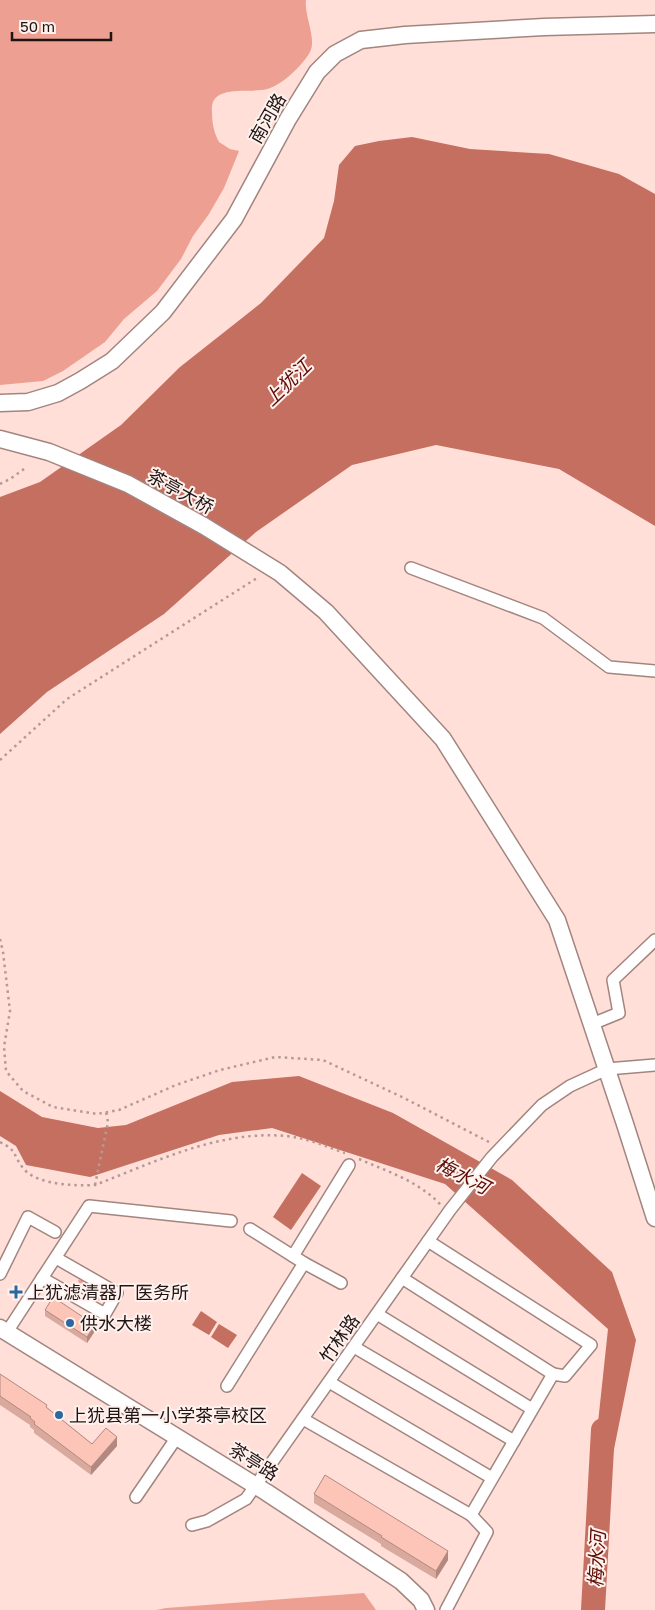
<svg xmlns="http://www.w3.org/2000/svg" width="655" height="1610" font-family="'Golos Text','Noto Sans SC',sans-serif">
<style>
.green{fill:#eda092}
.water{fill:#c56f60}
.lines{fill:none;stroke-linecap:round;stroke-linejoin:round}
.river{stroke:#c56f60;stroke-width:24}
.street-casing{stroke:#a2857f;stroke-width:14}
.secondary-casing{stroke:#a2857f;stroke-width:19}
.path{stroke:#b39a95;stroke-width:2.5;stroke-dasharray:2.5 4;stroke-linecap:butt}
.street{stroke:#fff;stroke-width:11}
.secondary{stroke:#fff;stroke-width:16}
.wall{fill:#daa99e}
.shaded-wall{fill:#b18981}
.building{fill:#fdc4b8;stroke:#b18981}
.poi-dot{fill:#2c689f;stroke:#fef1ee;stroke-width:2}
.labels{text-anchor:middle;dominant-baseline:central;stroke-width:4;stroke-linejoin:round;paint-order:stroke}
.street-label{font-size:18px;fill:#1f1412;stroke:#fef1ee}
.poi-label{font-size:18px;fill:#1f1412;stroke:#fef1ee;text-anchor:start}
.water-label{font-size:19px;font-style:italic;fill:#5d0c03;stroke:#fef1ee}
</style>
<rect width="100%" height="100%" fill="#ffdfd8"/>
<g class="green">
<path d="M0,0H306C304,16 317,39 310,52C303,65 281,86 267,89C249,94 209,83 212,112C212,123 214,133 219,142L230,149L239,151L224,188L209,214L193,236L181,259L157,291L124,319L105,342L63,371L43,381L0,385Z"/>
<path d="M82,1279C92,1283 102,1288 105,1299L101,1301L90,1298L82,1291L78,1280Z"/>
<path d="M364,1593L376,1610H156L166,1608Z"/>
</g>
<g class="water">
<path d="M412,137L470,149L549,154L619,174L655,194V526L559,469L436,445L352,465L256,532L164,614L47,692L0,734V497L40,482L121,425L180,367L261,303L324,238L334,201L339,165L355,146L379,141Z"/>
<path d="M299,1076L393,1113L512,1180L612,1272L636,1340L611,1464L594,1460L608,1329L445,1184L272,1128L219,1135L90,1177L26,1165L16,1146L0,1136V1091L42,1117L98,1128L126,1125L232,1082Z"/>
<path d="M302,1173L321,1186L291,1230L273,1217Z"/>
<path d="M201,1311L217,1322L209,1335L192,1325Z"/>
<path d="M219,1324L237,1335L228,1348L211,1337Z"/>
</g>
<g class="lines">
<path class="river" d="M593,1610L603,1430"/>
<g class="street-casing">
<g id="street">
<path d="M411,568L543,618L609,667L655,671"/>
<path d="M592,1024L619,1013L613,980L655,940"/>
<path d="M428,1241L591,1345L565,1376L553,1374L471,1515L487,1532L446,1610"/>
<path d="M293,1256L349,1165"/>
<path d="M304,1263L341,1283"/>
<path d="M0,1274L28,1217L55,1232"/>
<path d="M42,1278L105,1314L117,1293L56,1258"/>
<path d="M402,1278L553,1374"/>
<path d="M377,1314L532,1409"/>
<path d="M7,1332L89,1206L231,1221"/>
<path d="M354,1347L514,1441"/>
<path d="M329,1382L492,1478"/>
<path d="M227,1386L304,1263L250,1229"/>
<path d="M303,1419L471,1515"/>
<path d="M136,1497L177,1437"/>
<path d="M192,1525L207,1521L246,1499L450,1210L492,1157L542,1105L570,1086L607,1069L655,1065"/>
</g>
</g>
<g class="secondary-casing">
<g id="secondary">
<path d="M0,403L28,402L58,393L80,381L112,361L163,312L234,219L288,119L317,72L335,54L361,40L405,35L544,27L655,24"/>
<path d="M0,439L49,452L128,484L204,526L280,573L326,612L443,739L557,920L625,1124L655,1218"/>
<path d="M0,1328L266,1492L401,1581L421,1600L426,1610"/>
</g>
</g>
<g class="path">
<path d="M0,484L10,479L24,469"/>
<path d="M0,760L67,699L257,578"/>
<path d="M0,939L3,952L10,1011L4,1047L6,1071L23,1091L53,1107L97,1114L119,1110L176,1085L220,1070L275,1057L323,1060L404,1098L489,1142"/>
<path d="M0,1142C18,1151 12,1154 23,1168C36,1185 75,1186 95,1185C155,1162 219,1130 286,1136C307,1138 325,1146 345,1153"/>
<path d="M359,1159C389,1172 418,1181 441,1205"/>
<path d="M95,1185L108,1122L106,1112"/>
</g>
<use href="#street" class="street"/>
<use href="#secondary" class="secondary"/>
</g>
<g class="wall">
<path d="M45,1310L95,1331L87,1343L45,1316Z"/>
<path d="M0,1374L47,1408L92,1444L117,1446L91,1475L34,1433V1430L30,1427V1425L0,1405Z"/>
<path d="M314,1494L448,1560L436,1579L381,1546V1544L314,1503Z"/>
</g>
<g class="shaded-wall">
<path d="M95,1325V1331L87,1343V1337Z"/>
<path d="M117,1437V1446L91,1475V1467Z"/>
<path d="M448,1551V1560L436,1579V1571Z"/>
</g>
<g class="building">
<path d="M53,1297L95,1325L87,1337L45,1310Z"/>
<path d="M0,1374L47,1405L46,1407L92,1444L106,1428L117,1437L91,1467L34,1424L35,1422L30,1418L31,1417L0,1396Z"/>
<path d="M325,1475L448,1551L436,1571L381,1537L382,1536L314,1494Z"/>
</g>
<g class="poi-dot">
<path d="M13.5 1284.5h5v5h5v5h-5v5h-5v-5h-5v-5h5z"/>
<circle cx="70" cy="1323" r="5"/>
<circle cx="59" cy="1415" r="5"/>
</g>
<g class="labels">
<g class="street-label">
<text transform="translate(267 118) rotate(-60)">南河路</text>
<text transform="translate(181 491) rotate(29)">茶亭大桥</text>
<text transform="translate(339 1338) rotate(-55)">竹林路</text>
<text transform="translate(254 1461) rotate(32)">茶亭路</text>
</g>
<g class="poi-label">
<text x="27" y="1292">上犹滤清器厂医务所</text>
<text x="80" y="1323">供水大楼</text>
<text x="69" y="1415">上犹县第一小学茶亭校区</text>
</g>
<g class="water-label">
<text transform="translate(287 382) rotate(-44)">上犹江</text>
<text transform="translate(463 1175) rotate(27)">梅水河</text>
<text transform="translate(596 1559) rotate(-87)">梅水河</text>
</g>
</g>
<path d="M12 32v8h99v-8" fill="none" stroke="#1f1412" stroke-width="2.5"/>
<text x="20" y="32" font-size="15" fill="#1f1412" stroke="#fef1ee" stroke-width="4" paint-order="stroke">50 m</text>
</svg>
